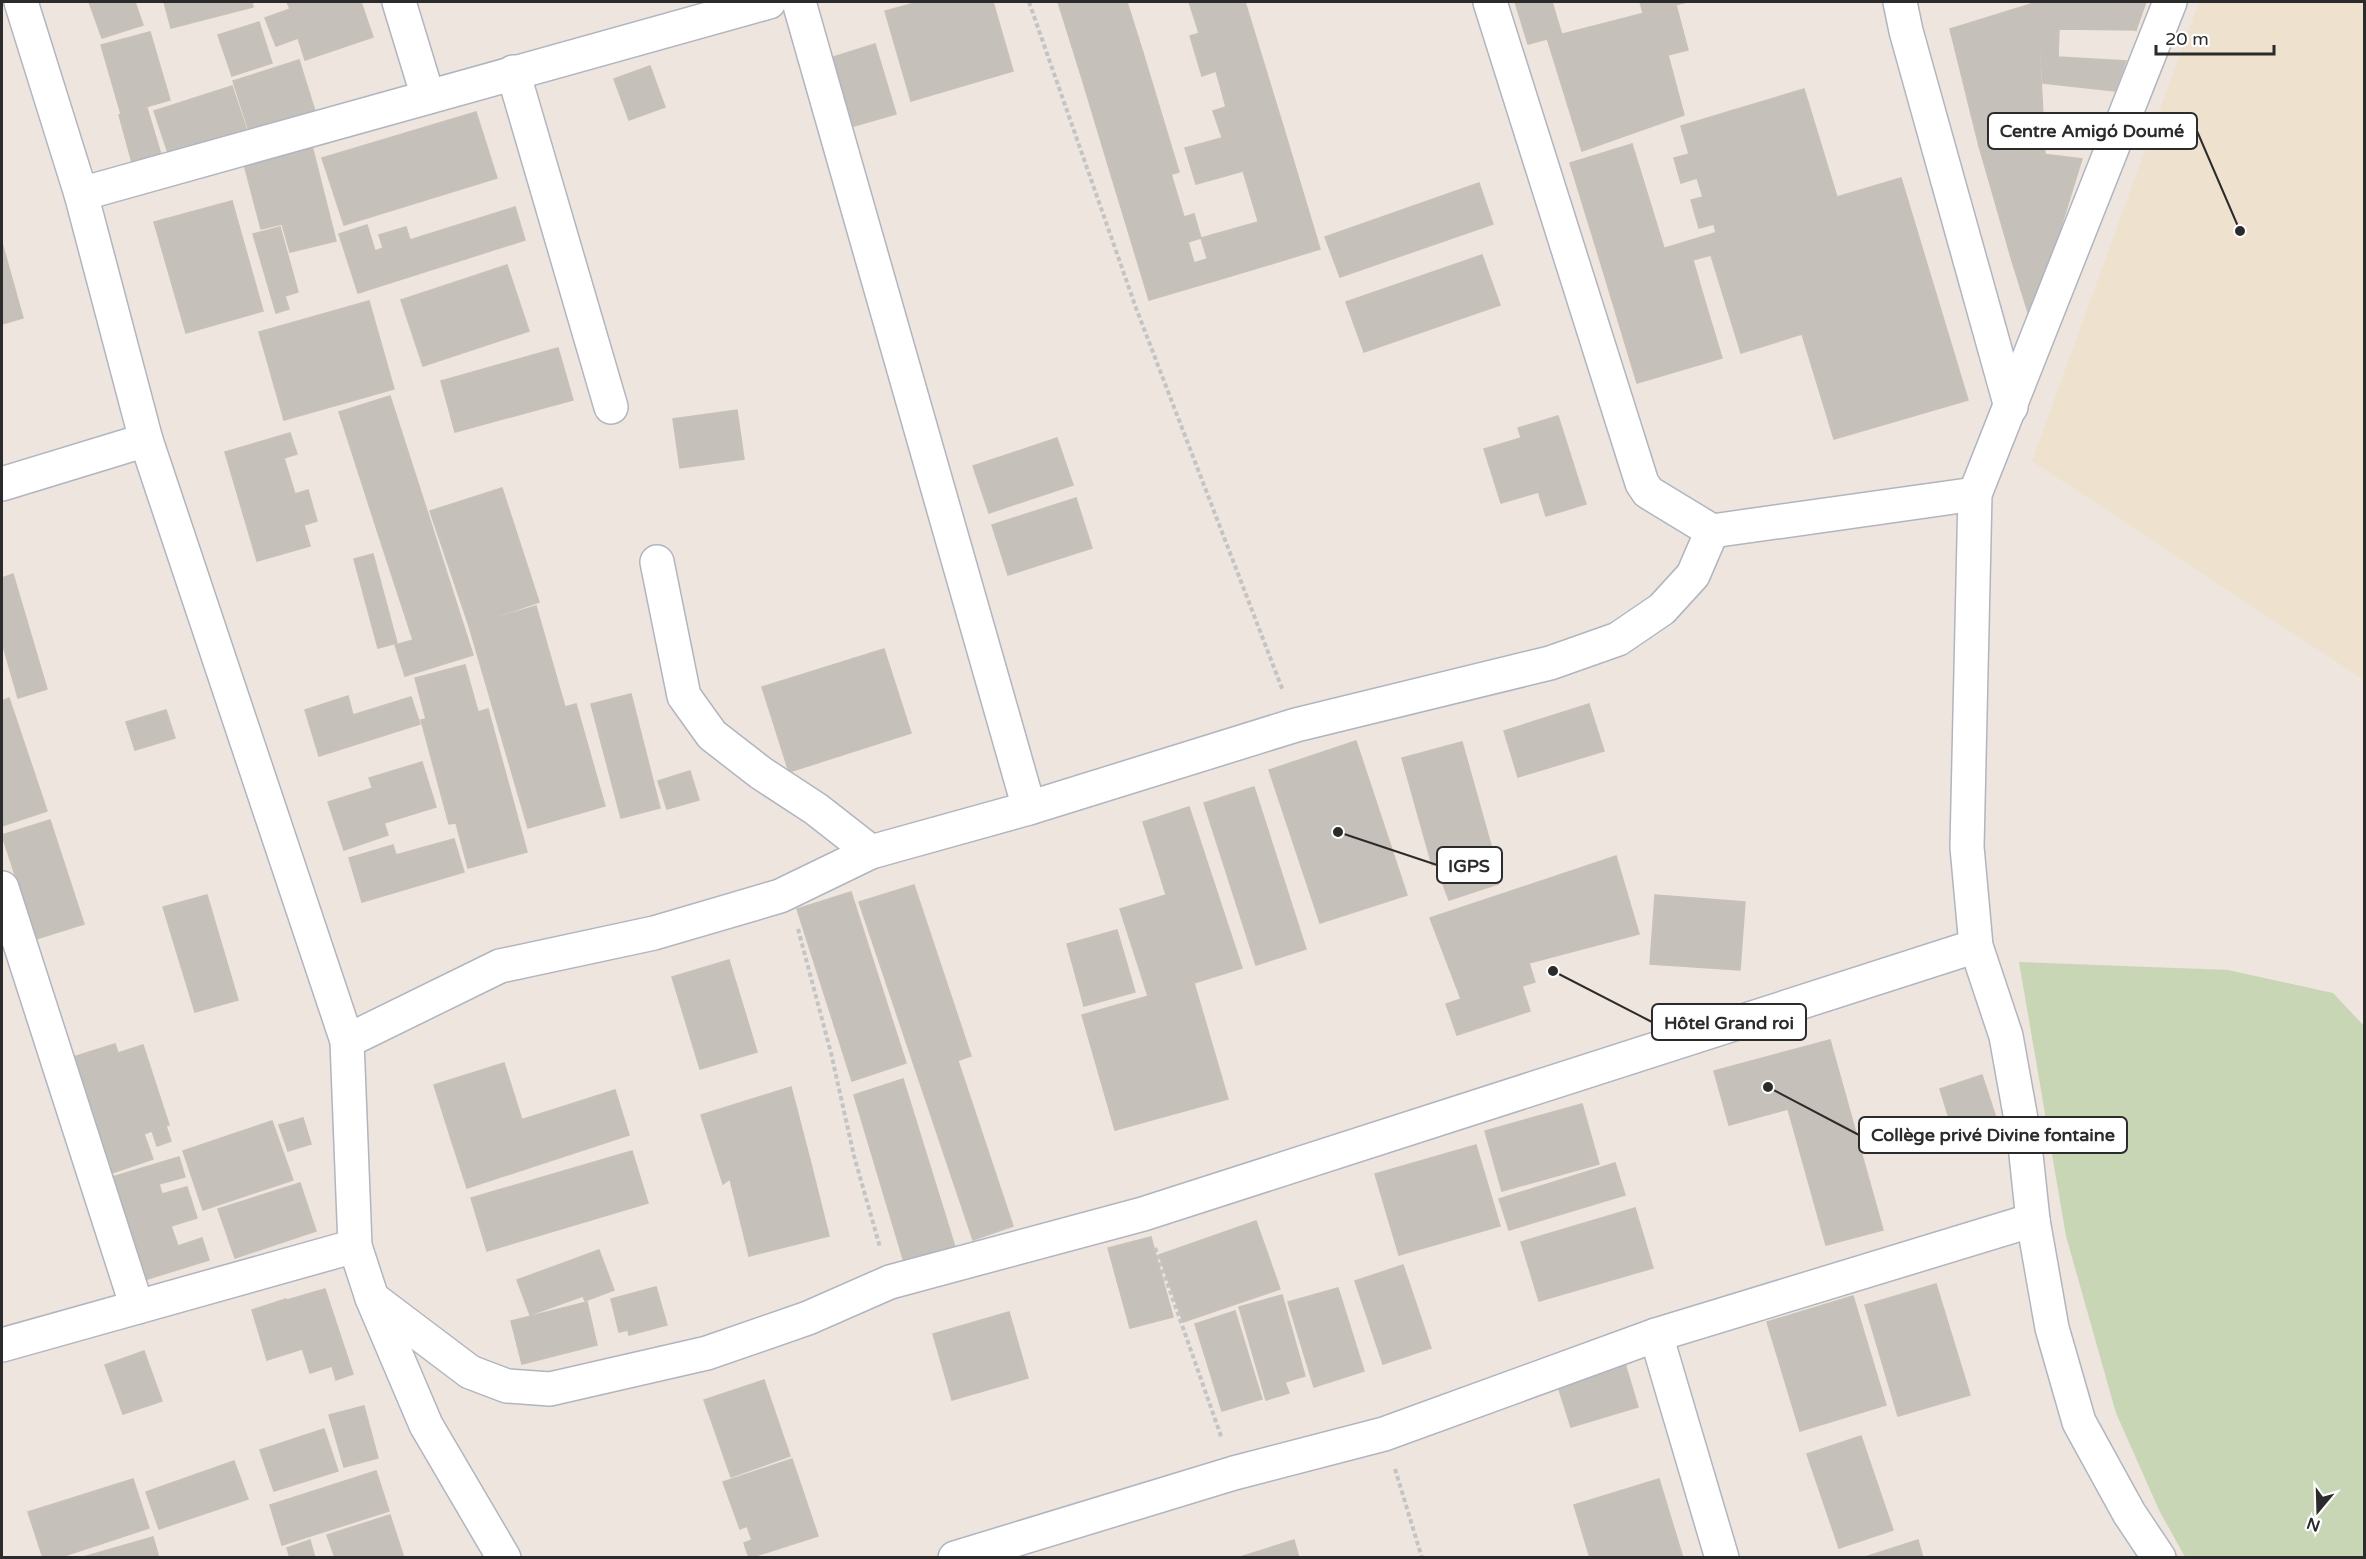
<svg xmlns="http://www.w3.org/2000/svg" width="2366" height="1559" font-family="'Varela Round',sans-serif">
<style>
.education{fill:#eee1ce}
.cemetery{fill:#c8d6b6}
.building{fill:#c5c0ba;stroke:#c8c1b8;stroke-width:1.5}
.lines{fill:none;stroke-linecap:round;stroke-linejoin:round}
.minor-casing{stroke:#b1b5bf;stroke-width:36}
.path{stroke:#c4c4c4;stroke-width:4;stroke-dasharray:4.5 3;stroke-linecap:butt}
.minor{stroke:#fff;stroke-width:33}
.leader{fill:none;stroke:#2b2b2b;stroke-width:2}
.callout-dot{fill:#2b2b2b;stroke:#fff;stroke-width:2}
.callout{fill:#fff;stroke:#2b2b2b;stroke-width:2}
.callout-label{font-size:18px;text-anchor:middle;font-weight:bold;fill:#2b2b2b}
</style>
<rect width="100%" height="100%" fill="#ede5de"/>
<path class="education" d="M2199,2H2364V680L2032,461Z"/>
<path class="cemetery" d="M2019,962L2228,970L2333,993L2364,1026V1557H2185L2159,1510L2116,1413L2066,1236Z"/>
<g class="building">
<path d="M89,2H135L143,25L102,38Z"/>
<path d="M164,2H252L253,7L171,28Z"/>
<path d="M287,2H361L373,37L305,60L298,38L276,46L265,18L290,9Z"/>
<path d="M919,2H993L1013,71L911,101L885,11Z"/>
<path d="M1058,2H1127L1143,53L1080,72Z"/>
<path d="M1189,2H1245L1250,18L1199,33Z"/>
<path d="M1515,2H1552L1562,35L1528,44Z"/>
<path d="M1640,2H1687L1643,13Z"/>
<path d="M2037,2L2045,154L1979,146L1950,29Z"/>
<path d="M2037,2H2125L2136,30L2059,29L2058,57L2126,61L2115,91L2043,83Z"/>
<path d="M2125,2H2146L2136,30Z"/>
<path d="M1676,5L1688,50L1668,55L1684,115L1582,151L1547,38Z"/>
<path d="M1250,18L1283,126L1224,143L1213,111L1226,107L1216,71L1202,76L1190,36Z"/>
<path d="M259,22L272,63L232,76L218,35Z"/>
<path d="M150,32L170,100L121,114L101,45Z"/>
<path d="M875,44L896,114L847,128L827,59Z"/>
<path d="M1143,53L1179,172L1116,191L1080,72Z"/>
<path d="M299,60L315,111L249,131L233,81Z"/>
<path d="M650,66L665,107L629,120L614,79Z"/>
<path d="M232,86L247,131L169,156L154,111Z"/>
<path d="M1804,89L1837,197L1767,217L1734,110Z"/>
<path d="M147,108L162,158L133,166L119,115Z"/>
<path d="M1734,110L1767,217L1716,233L1714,224L1699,228L1691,200L1703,197L1697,178L1681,183L1674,158L1689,154L1681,126Z"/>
<path d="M476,112L497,178L344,225L322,158Z"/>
<path d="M1283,126L1320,249L1271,264L1243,171L1196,184L1185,148L1222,138L1224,143Z"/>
<path d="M1632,144L1664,248L1602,267L1570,163Z"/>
<path d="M312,146L336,241L290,252L282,224L261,229L244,164Z"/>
<path d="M1979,146L2082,159L2047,272L2012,261Z"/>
<path d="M1171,174L1184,217L1194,214L1201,238L1188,242L1194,263L1207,259L1214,281L1149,300L1116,191Z"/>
<path d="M1901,178L1936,294L1872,313L1837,197Z"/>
<path d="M1479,183L1493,224L1340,277L1325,237Z"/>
<path d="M1837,197L1872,313L1802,334L1767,217Z"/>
<path d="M232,201L263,311L186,333L154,222Z"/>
<path d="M515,207L525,240L358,293L339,234L367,225L375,251L383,248L379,235L406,227L410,240Z"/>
<path d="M1767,217L1802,334L1741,353L1705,236Z"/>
<path d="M1258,222L1271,264L1214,281L1201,238Z"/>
<path d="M280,227L298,292L285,296L289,309L276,313L253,234Z"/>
<path d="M1705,236L1711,255L1693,260L1703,295L1618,320L1602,267Z"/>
<path d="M2,243L23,318L2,324Z"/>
<path d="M1482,255L1500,305L1364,352L1346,302Z"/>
<path d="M2012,261L2047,272L2032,325Z"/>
<path d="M507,265L529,331L423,366L401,300Z"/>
<path d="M1936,294L1968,400L1834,439L1802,334Z"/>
<path d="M1703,295L1722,358L1637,383L1618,320Z"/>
<path d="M369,301L394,389L284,420L259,332Z"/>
<path d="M558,348L573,400L455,432L441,381Z"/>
<path d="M390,396L428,514L377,530L339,412Z"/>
<path d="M737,410L744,459L680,468L673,419Z"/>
<path d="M1558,416L1586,504L1546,516L1518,428Z"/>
<path d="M290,433L297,454L284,458L295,494L308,490L317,521L304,525L310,546L257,561L225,452Z"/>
<path d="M1057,438L1073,485L989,513L973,466Z"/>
<path d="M1521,438L1539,492L1501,503L1484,449Z"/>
<path d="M502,488L539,602L469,626L430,511Z"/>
<path d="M1076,498L1092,548L1008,575L992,525Z"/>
<path d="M428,514L473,655L405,676L395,645L413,640L377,530Z"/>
<path d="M373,554L397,643L378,648L354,559Z"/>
<path d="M13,574L47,689L18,698L2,642V578Z"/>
<path d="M536,606L565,707L576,704L605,806L528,828L469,626Z"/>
<path d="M884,649L911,733L789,772L762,687Z"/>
<path d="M465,665L478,712L488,709L527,852L468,868L456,823L449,824L421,720L426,719L415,678Z"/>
<path d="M631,694L660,808L621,818L591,704Z"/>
<path d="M348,696L353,715L411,697L420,724L319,756L305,710Z"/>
<path d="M9,698L47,811L2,826V701Z"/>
<path d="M1589,704L1604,751L1518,777L1504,731Z"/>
<path d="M166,710L175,738L135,750L126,722Z"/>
<path d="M1356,741L1407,895L1320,923L1269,770Z"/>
<path d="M1462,742L1492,849L1432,865L1402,758Z"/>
<path d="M422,762L436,807L384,823L369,778Z"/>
<path d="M690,771L699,800L667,809L658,781Z"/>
<path d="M1254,787L1306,949L1256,965L1204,803Z"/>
<path d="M373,788L388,835L344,850L328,802Z"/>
<path d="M1189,807L1242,968L1194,983L1143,822Z"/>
<path d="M50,820L84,924L36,939L2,835Z"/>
<path d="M454,839L464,872L362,902L349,858L393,845L396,855Z"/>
<path d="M1616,856L1639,934L1529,963L1535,982L1522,986L1530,1011L1457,1035L1446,1004L1461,999L1430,918Z"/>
<path d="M1491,863L1498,884L1449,900L1441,879Z"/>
<path d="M914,885L971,1056L917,1074L859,902Z"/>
<path d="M851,892L906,1063L852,1081L797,909Z"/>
<path d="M207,895L238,1000L195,1012L163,907Z"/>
<path d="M1166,895L1194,983L1148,996L1120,909Z"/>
<path d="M1655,895L1745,902L1740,970L1650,964Z"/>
<path d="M1117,930L1135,992L1084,1006L1067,944Z"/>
<path d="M729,960L757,1052L700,1069L672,977Z"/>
<path d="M1194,983L1228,1099L1115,1130L1082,1015Z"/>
<path d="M1830,1040L1883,1230L1826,1245L1788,1109L1729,1125L1714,1071Z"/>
<path d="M115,1044L118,1053L143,1045L169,1125L166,1126L171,1141L157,1146L152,1131L144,1134L153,1159L109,1174L70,1058Z"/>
<path d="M958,1061L1013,1226L973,1240L917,1074Z"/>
<path d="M504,1063L522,1120L452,1142L434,1085Z"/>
<path d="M1982,1075L2000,1130L1957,1144L1940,1089Z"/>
<path d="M903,1079L955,1247L904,1262L854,1095Z"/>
<path d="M791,1087L810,1160L730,1179L723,1184L701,1115Z"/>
<path d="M615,1090L629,1135L467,1188L452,1142Z"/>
<path d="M1582,1104L1599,1164L1502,1191L1485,1131Z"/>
<path d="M303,1118L311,1144L288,1151L279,1125Z"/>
<path d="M272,1121L293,1180L203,1210L183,1151Z"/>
<path d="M1476,1145L1500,1226L1399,1255L1375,1174Z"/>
<path d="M632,1151L648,1203L487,1251L471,1198Z"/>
<path d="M179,1157L185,1177L159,1184L162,1194L187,1187L197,1218L171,1226L178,1246L202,1238L209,1260L141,1281L109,1178Z"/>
<path d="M810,1160L829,1236L749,1256L730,1179Z"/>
<path d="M1615,1163L1625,1195L1509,1230L1499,1199Z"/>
<path d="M300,1183L316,1231L235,1258L218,1209Z"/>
<path d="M1635,1208L1653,1268L1539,1301L1521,1242Z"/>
<path d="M1256,1221L1280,1289L1183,1322L1159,1255Z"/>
<path d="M1151,1237L1173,1317L1130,1328L1108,1248Z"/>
<path d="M599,1250L614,1290L585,1301L583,1296L530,1315L517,1280Z"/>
<path d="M1403,1265L1431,1348L1383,1364L1355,1281Z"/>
<path d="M1936,1284L1970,1395L1898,1416L1865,1305Z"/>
<path d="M656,1287L667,1325L629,1335L628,1330L619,1332L611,1299Z"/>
<path d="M1338,1288L1364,1371L1314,1387L1288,1302Z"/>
<path d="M325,1289L353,1374L336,1380L332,1366L310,1373L287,1300Z"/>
<path d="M1282,1295L1305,1376L1285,1382L1289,1393L1266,1400L1239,1307Z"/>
<path d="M1853,1296L1886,1405L1800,1431L1767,1322Z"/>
<path d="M286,1299L302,1349L267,1360L252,1310Z"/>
<path d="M587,1302L597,1345L522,1364L511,1321Z"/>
<path d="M1235,1311L1262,1399L1222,1411L1195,1324Z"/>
<path d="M1009,1312L1028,1378L952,1400L933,1334Z"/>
<path d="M144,1351L162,1401L123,1414L105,1365Z"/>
<path d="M1623,1357L1638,1407L1571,1427L1555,1377Z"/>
<path d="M764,1380L790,1456L731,1477L704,1400Z"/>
<path d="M364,1406L378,1458L344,1467L329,1415Z"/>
<path d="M324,1429L338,1471L274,1491L260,1450Z"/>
<path d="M1861,1436L1893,1530L1839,1548L1807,1454Z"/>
<path d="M792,1459L818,1536L749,1558L744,1543L752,1540L747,1526L740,1529L723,1482Z"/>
<path d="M234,1461L248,1499L159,1529L146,1492Z"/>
<path d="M376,1471L389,1511L282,1545L270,1505Z"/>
<path d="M133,1479L149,1528L58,1558H43L28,1512Z"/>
<path d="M1659,1479L1683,1558H1590L1574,1505Z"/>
<path d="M390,1515L404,1558H335L327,1535Z"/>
<path d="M153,1537L159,1558H80Z"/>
<path d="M310,1540L315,1558H290L287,1548Z"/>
<path d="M1294,1540L1299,1558H1237Z"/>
<path d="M1918,1540L1923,1558H1862Z"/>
</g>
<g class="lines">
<g class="minor-casing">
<g id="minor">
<path d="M21,2L81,194L146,440L347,1041L355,1246L372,1298L426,1425L504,1558"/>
<path d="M399,2L428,97"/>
<path d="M799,2L1029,808"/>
<path d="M1490,2L1642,483L1648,492L1712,531L1975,494"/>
<path d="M1900,2L1906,31L2011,407"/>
<path d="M513,72L611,407"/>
<path d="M81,194L769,2"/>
<path d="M2,484L146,440"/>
<path d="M657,562L684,696L712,735L761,773L816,809L871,852"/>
<path d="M2,888L137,1307"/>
<path d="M347,1041L500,966L654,933L780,896L871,852L1029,808L1296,725L1550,663L1618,639L1662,609L1693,575L1712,531"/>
<path d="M372,1298L470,1372L507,1386L550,1389L707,1353L808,1318L890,1282L1143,1214L1976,946"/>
<path d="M1656,1335L1722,1558"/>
<path d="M2,1345L355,1246"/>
<path d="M955,1558L1234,1473L1384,1434L1656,1335L2033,1220"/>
<path d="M2159,1558L2129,1513L2079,1422L2052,1328L2033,1220L2024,1136L2006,1036L1976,946L1967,847L1975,494L2170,2"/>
</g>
</g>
<g class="path">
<path d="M1029,2L1136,308L1283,691"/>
<path d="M798,929L831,1053L854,1156L880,1247"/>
<path d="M1155,1248L1222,1439"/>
<path d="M1395,1469L1422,1558"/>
</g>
<use href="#minor" class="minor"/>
</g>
<path class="leader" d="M2240 231L2197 131M1338 832L1437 865M1553 971L1652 1022M1768 1087L1859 1135"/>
<g class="callout-dot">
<circle cx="2240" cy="231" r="6"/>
<circle cx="1338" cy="832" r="6"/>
<circle cx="1553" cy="971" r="6"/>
<circle cx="1768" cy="1087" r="6"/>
</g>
<g class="callout">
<rect x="1988" y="113" width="209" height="36" rx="6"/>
<rect x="1437" y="847" width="65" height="36" rx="6"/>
<rect x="1652" y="1004" width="154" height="36" rx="6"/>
<rect x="1859" y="1117" width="268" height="36" rx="6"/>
</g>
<g class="callout-label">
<text x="2092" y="137">Centre Amigó Doumé</text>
<text x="1469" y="872">IGPS</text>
<text x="1729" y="1029">Hôtel Grand roi</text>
<text x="1993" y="1141">Collège privé Divine fontaine</text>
</g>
<rect width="2366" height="1559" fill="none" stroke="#2b2b2b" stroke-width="6"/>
<g transform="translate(2318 1511) rotate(199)" stroke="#ffffff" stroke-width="4.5" paint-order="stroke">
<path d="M0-4.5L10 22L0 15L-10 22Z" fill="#2b2b2b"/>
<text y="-9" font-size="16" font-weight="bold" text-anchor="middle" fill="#2b2b2b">N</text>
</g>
<path d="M2156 45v9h118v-9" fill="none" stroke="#2b2b2b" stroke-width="3"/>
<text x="2165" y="45" font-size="18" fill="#2b2b2b" stroke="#ffffff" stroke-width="4.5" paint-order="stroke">20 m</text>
</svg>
